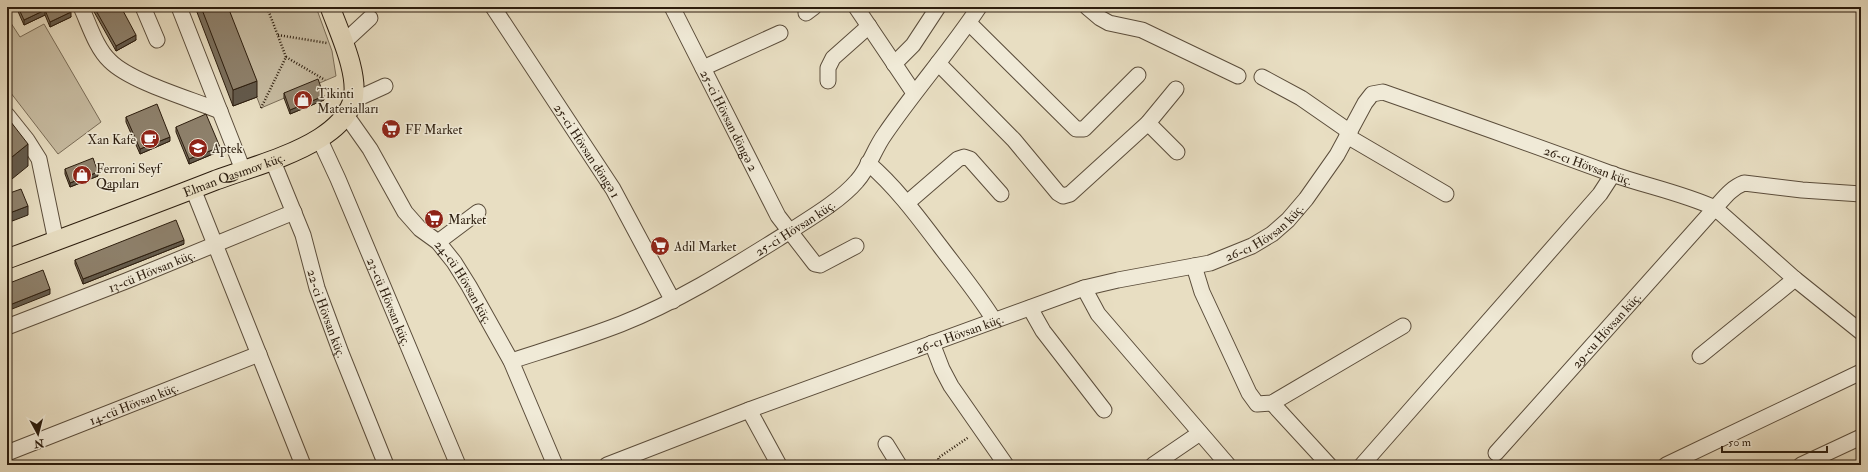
<svg xmlns="http://www.w3.org/2000/svg" width="1868" height="472" font-family="'IM FELL Double Pica',serif">
	<style>
		.green { fill: #c8bda3; stroke: #7a6d58 }
		.lines { fill: none; stroke-linecap: round; stroke-linejoin: round }
		.minor-casing { stroke: #5b4d3b; stroke-width: 17 }
		.major-casing { stroke: #2c1d0e; stroke-width: 21 }
		.path { stroke: #2c1d0e; stroke-width: 2.5; stroke-dasharray: 1 2; stroke-linecap: butt }
		.minor { stroke: #f0ead7; stroke-width: 15 }
		.major { stroke: #e8dec2; stroke-width: 19 }
		.wall { fill: #7a6f5d; stroke: #2c1d0e }
		.shaded-wall { fill: #635a4c; stroke: #2c1d0e }
		.building { fill: #8e816c; stroke: #2c1d0e }
		.labels { text-anchor: middle; stroke-width: 3; stroke-linejoin: round; paint-order: stroke }
		.poi-label { font-size: 13px; fill: #2c1d0e; stroke: #f0ead7; text-anchor: start }
		.street-label { font-size: 13px; fill: #2c1d0e; stroke: #f0ead7 }
	</style>
	<rect width="100%" height="100%" fill="#e8dec2"/>
	<filter id="stains"><feTurbulence type="fractalNoise" baseFrequency=".005" numOctaves="4"/><feColorMatrix values="0 0 0 0 .2 0 0 0 0 .09 0 0 0 0 .02 0 0 0 .5 -.17"/></filter>
	<radialGradient id="worn" r=".72"><stop offset=".6" stop-color="#630" stop-opacity="0"/><stop offset="1" stop-color="#630" stop-opacity=".3"/></radialGradient>
	<path class="green" d="M222 7H316L332 51 336 76 261 108Z
		M7 17 20 37 44 24 101 122 58 154 7 88Z"/>
	<g class="lines">
		<defs>
			<g id="minor">
				<path d="M81 7C89 24 96 48 110 61 131 82 191 99 220 111"/>
				<path d="M143 7 157 40"/>
				<path d="M179 7 243 170"/>
				<path id="s1" d="M493 7 613 189 673 301"/>
				<path id="s2" d="M672 7 778 216 815 264 820 265 856 246"/>
				<path d="M856 7 914 93"/>
				<path d="M1087 7 1100 18 1109 23 1142 30 1238 76"/>
				<path d="M806 13 814 7"/>
				<path d="M969 23 1076 129H1084L1138 75"/>
				<path d="M343 43 370 18"/>
				<path d="M938 63 1014 140 1058 193 1063 196 1070 194 1148 123 1176 89"/>
				<path d="M894 64 913 45 938 7"/>
				<path d="M703 68 780 33"/>
				<path d="M1262 77 1301 98 1350 132"/>
				<path d="M828 81V68L833 58 869 26"/>
				<path d="M352 101 385 86"/>
				<path d="M7 115 27 140 39 159 56 241"/>
				<path id="s3" d="M346 115 370 149 405 212 420 229 438 242 454 262 469 286 511 361 555 465"/>
				<path d="M1148 123 1177 152"/>
				<path d="M1347 136 1446 194"/>
				<path id="s4" d="M319 138 338 179 458 465"/>
				<path id="s5" d="M272 159 303 235 317 288 341 353 386 465"/>
				<path d="M868 163C896 187 918 217 940 246 958 270 978 294 994 320"/>
				<path d="M193 189 303 465"/>
				<path d="M907 203 958 159 964 157 970 159 1001 194"/>
				<path d="M438 242 478 212"/>
				<path d="M1194 266 1202 292 1249 393 1257 404 1272 403 1403 326"/>
				<path d="M1084 288 1098 314 1228 465"/>
				<path d="M1030 308 1043 331 1104 410"/>
				<path id="s6" d="M7 327 126 281 294 212"/>
				<path d="M932 343 942 369 951 386 1006 465"/>
				<path d="M1700 356 1795 279"/>
				<path id="s7" d="M511 361C548 349 585 338 621 324 679 301 731 268 784 235 807 220 839 202 857 181 869 168 874 149 885 134 915 90 950 51 979 7"/>
				<path d="M1272 403 1329 465"/>
				<path d="M749 410 779 465"/>
				<path d="M886 444 899 465"/>
				<path id="s8" d="M7 453 259 354"/>
				<path id="s9" d="M1496 453 1715 208 1795 279 1861 332"/>
				<path id="s10" d="M607 465 749 410 1084 288 1118 280 1210 263 1252 246 1272 234 1288 220 1306 199 1337 155 1365 103 1372 94 1383 92C1460 119 1536 146 1612 174 1646 186 1682 193 1715 208 1724 198 1731 188 1744 183L1802 190 1861 194"/>
				<path d="M1153 465 1200 433"/>
				<path d="M1362 465 1600 194 1613 174"/>
				<path d="M1666 465 1861 372"/>
				<path d="M1801 465 1861 437"/>
			</g>
			<g id="major">
				<path id="s11" d="M7 259C77 233 147 207 216 180 249 168 290 157 320 138 334 129 346 119 352 103 361 77 339 32 330 7"/>
			</g>
		</defs>
		<use href="#minor" class="minor-casing"/>
		<use href="#major" class="major-casing"/>
		<path class="path" d="M278 35 327 43
			M286 57 325 80
			M261 108 286 57 267 7
			M940 465 938 458 969 437"/>
		<use href="#minor" class="minor"/>
		<use href="#major" class="major"/>
	</g>
	<path class="wall" d="M16 7H68L71 17 50 27 45 15 24 25Z
		M93 7H121L136 40 116 51 93 10Z
		M195 7H228L257 97 233 106Z
		M284 93 324 100 290 114 284 98Z
		M126 117 170 141 140 154 126 122Z
		M176 127 220 151 189 164 176 132Z
		M65 169 98 176 70 187 65 174Z
		M184 244 83 284 75 264V260Z"/>
	<path class="shaded-wall" d="M45 10V15L24 25V20Z
		M71 12V17L50 27V22Z
		M136 35V40L116 51V46Z
		M257 81V97L233 106V90Z
		M324 96V100L290 114V110Z
		M170 137V141L140 154V149Z
		M28 144V166L7 183V161Z
		M220 147V151L189 164V159Z
		M98 172V176L70 187V183Z
		M28 206V215L7 223V214Z
		M184 240V244L83 284V279Z
		M50 289V294L7 311V306Z"/>
	<path class="building" d="M18 7H68L71 12 50 22 45 10 24 20Z
		M94 7H121L136 35 116 46Z
		M201 7H228L257 81 233 90Z
		M318 79 324 96 290 110 284 93Z
		M157 104 170 137 140 149 126 117Z
		M206 114 220 147 189 159 176 127Z
		M7 117 28 144 7 161Z
		M93 158 98 172 70 183 65 169Z
		M21 189 28 206 7 214V194Z
		M176 220 184 240 83 279 75 260Z
		M43 270 50 289 7 306V284Z"/>
	<defs>
		<symbol id="shop-disc" viewBox="-11 -11 22 22"><circle r="9.5" fill="#8f2418" stroke="#f0ead7"/><path d="M-5-2.5h2.3a2.7 3.5 0 0 1 5.4 0H5L5.5 6h-11ZM-1.5-2.5h3a1.5 2.3 0 0 0-3 0Z" fill="#fff"/></symbol>
		<symbol id="supermarket-disc" viewBox="-11 -11 22 22"><circle r="9.5" fill="#8f2418" stroke="#f0ead7"/><path d="M-6-5.5h2.5l.6 2H6L4.5 2H-2.5L-4.4-4H-6ZM-1.5 3.2a1.3 1.3 0 1 0 .1 0ZM3 3.2a1.3 1.3 0 1 0 .1 0Z" fill="#fff"/></symbol>
		<symbol id="cafe-disc" viewBox="-11 -11 22 22"><circle r="9.5" fill="#8f2418" stroke="#f0ead7"/><path d="M-5.5-4.5H6V0H3Q3 3.5 0 3.5H-2.5Q-5.5 3.5-5.5 0ZM3-3.2v2h1.7v-2ZM-6 4.5H4V6H-6Z" fill="#fff"/></symbol>
		<symbol id="school-disc" viewBox="-11 -11 22 22"><circle r="9.5" fill="#8f2418" stroke="#f0ead7"/><path d="M0-5L7-2L0 1L-7-2ZM-4 1L0 2.5L4 1V4Q0 6-4 4Z" fill="#fff"/></symbol>
	</defs>
	<g fill-rule="evenodd">
		<use href="#shop-disc" x="292" y="89" width="22" height="22"/>
		<use href="#supermarket-disc" x="380" y="118" width="22" height="22"/>
		<use href="#cafe-disc" x="139" y="128" width="22" height="22"/>
		<use href="#school-disc" x="187" y="137" width="22" height="22"/>
		<use href="#shop-disc" x="71" y="164" width="22" height="22"/>
		<use href="#supermarket-disc" x="423" y="208" width="22" height="22"/>
		<use href="#supermarket-disc" x="649" y="235" width="22" height="22"/>
	</g>
	<g class="labels">
		<g class="poi-label">
			<text x="317" y="98">Tikinti<tspan x="317" dy="15">Materialları</tspan></text>
			<text x="405" y="134">FF Market</text>
			<text x="136" y="144" text-anchor="end">Xan Kafe</text>
			<text x="212" y="153">Aptek</text>
			<text x="96" y="173">Ferroni Seyf<tspan x="96" dy="15">Qapıları</tspan></text>
			<text x="448" y="224">Market</text>
			<text x="674" y="251">Adil Market</text>
		</g>
		<g class="street-label">
			<text dy="5" stroke="none"><textPath href="#s2" startOffset="127">25-ci Hövsan döngə 2</textPath></text>
			<text dy="5" stroke="none"><textPath href="#s1" startOffset="172">25-ci Hövsan döngə 1</textPath></text>
			<text dy="5" stroke="none"><textPath href="#s10" startOffset="1108">26-cı Hövsan küç.</textPath></text>
			<text dy="5" stroke="none"><textPath href="#s11" startOffset="242">Elman Qasımov küç.</textPath></text>
			<text dy="5" stroke="none"><textPath href="#s7" startOffset="315">25-ci Hövsan küç.</textPath></text>
			<text dy="5" stroke="none"><textPath href="#s10" startOffset="700">26-cı Hövsan küç.</textPath></text>
			<text dy="5" stroke="none"><textPath href="#s6" startOffset="155">13-cü Hövsan küç.</textPath></text>
			<text dy="5" stroke="none"><textPath href="#s3" startOffset="206">24-cü Hövsan küç.</textPath></text>
			<text dy="5" stroke="none"><textPath href="#s4" startOffset="178">23-cü Hövsan küç.</textPath></text>
			<text dy="5" stroke="none"><textPath href="#s5" startOffset="164">22-ci Hövsan küç.</textPath></text>
			<text dy="5" stroke="none"><textPath href="#s9" startOffset="165">29-cu Hövsan küç.</textPath></text>
			<text dy="5" stroke="none"><textPath href="#s10" startOffset="376">26-cı Hövsan küç.</textPath></text>
			<text dy="5" stroke="none"><textPath href="#s8" startOffset="136">14-cü Hövsan küç.</textPath></text>
		</g>
	</g>
	<rect width="1868" height="472" fill="none" stroke="#e8dec2" stroke-width="24"/>
	<rect x="8" y="8" width="1852" height="456" fill="none" stroke="#2c1d0e" stroke-width="2"/>
	<rect x="12" y="12" width="1844" height="448" fill="none" stroke="#2c1d0e"/>
	<g transform="translate(38 434) rotate(173)" stroke="#f0ead7" stroke-width="3" paint-order="stroke">
	<path d="M0-3L7 15L0 10L-7 15Z" fill="#2c1d0e"/>
	<text y="-6" font-size="11" font-weight="bold" text-anchor="middle" fill="#2c1d0e">N</text>
	</g>
	<path d="M1722 446v6h105v-6" fill="none" stroke="#2c1d0e" stroke-width="2"/>
	<text x="1728" y="446" font-size="12" fill="#2c1d0e" stroke="#f0ead7" stroke-width="3" paint-order="stroke">50 m</text>
	<rect width="100%" height="100%" filter="url(#stains)"/>
	<rect width="100%" height="100%" fill="url(#worn)"/>
</svg>
